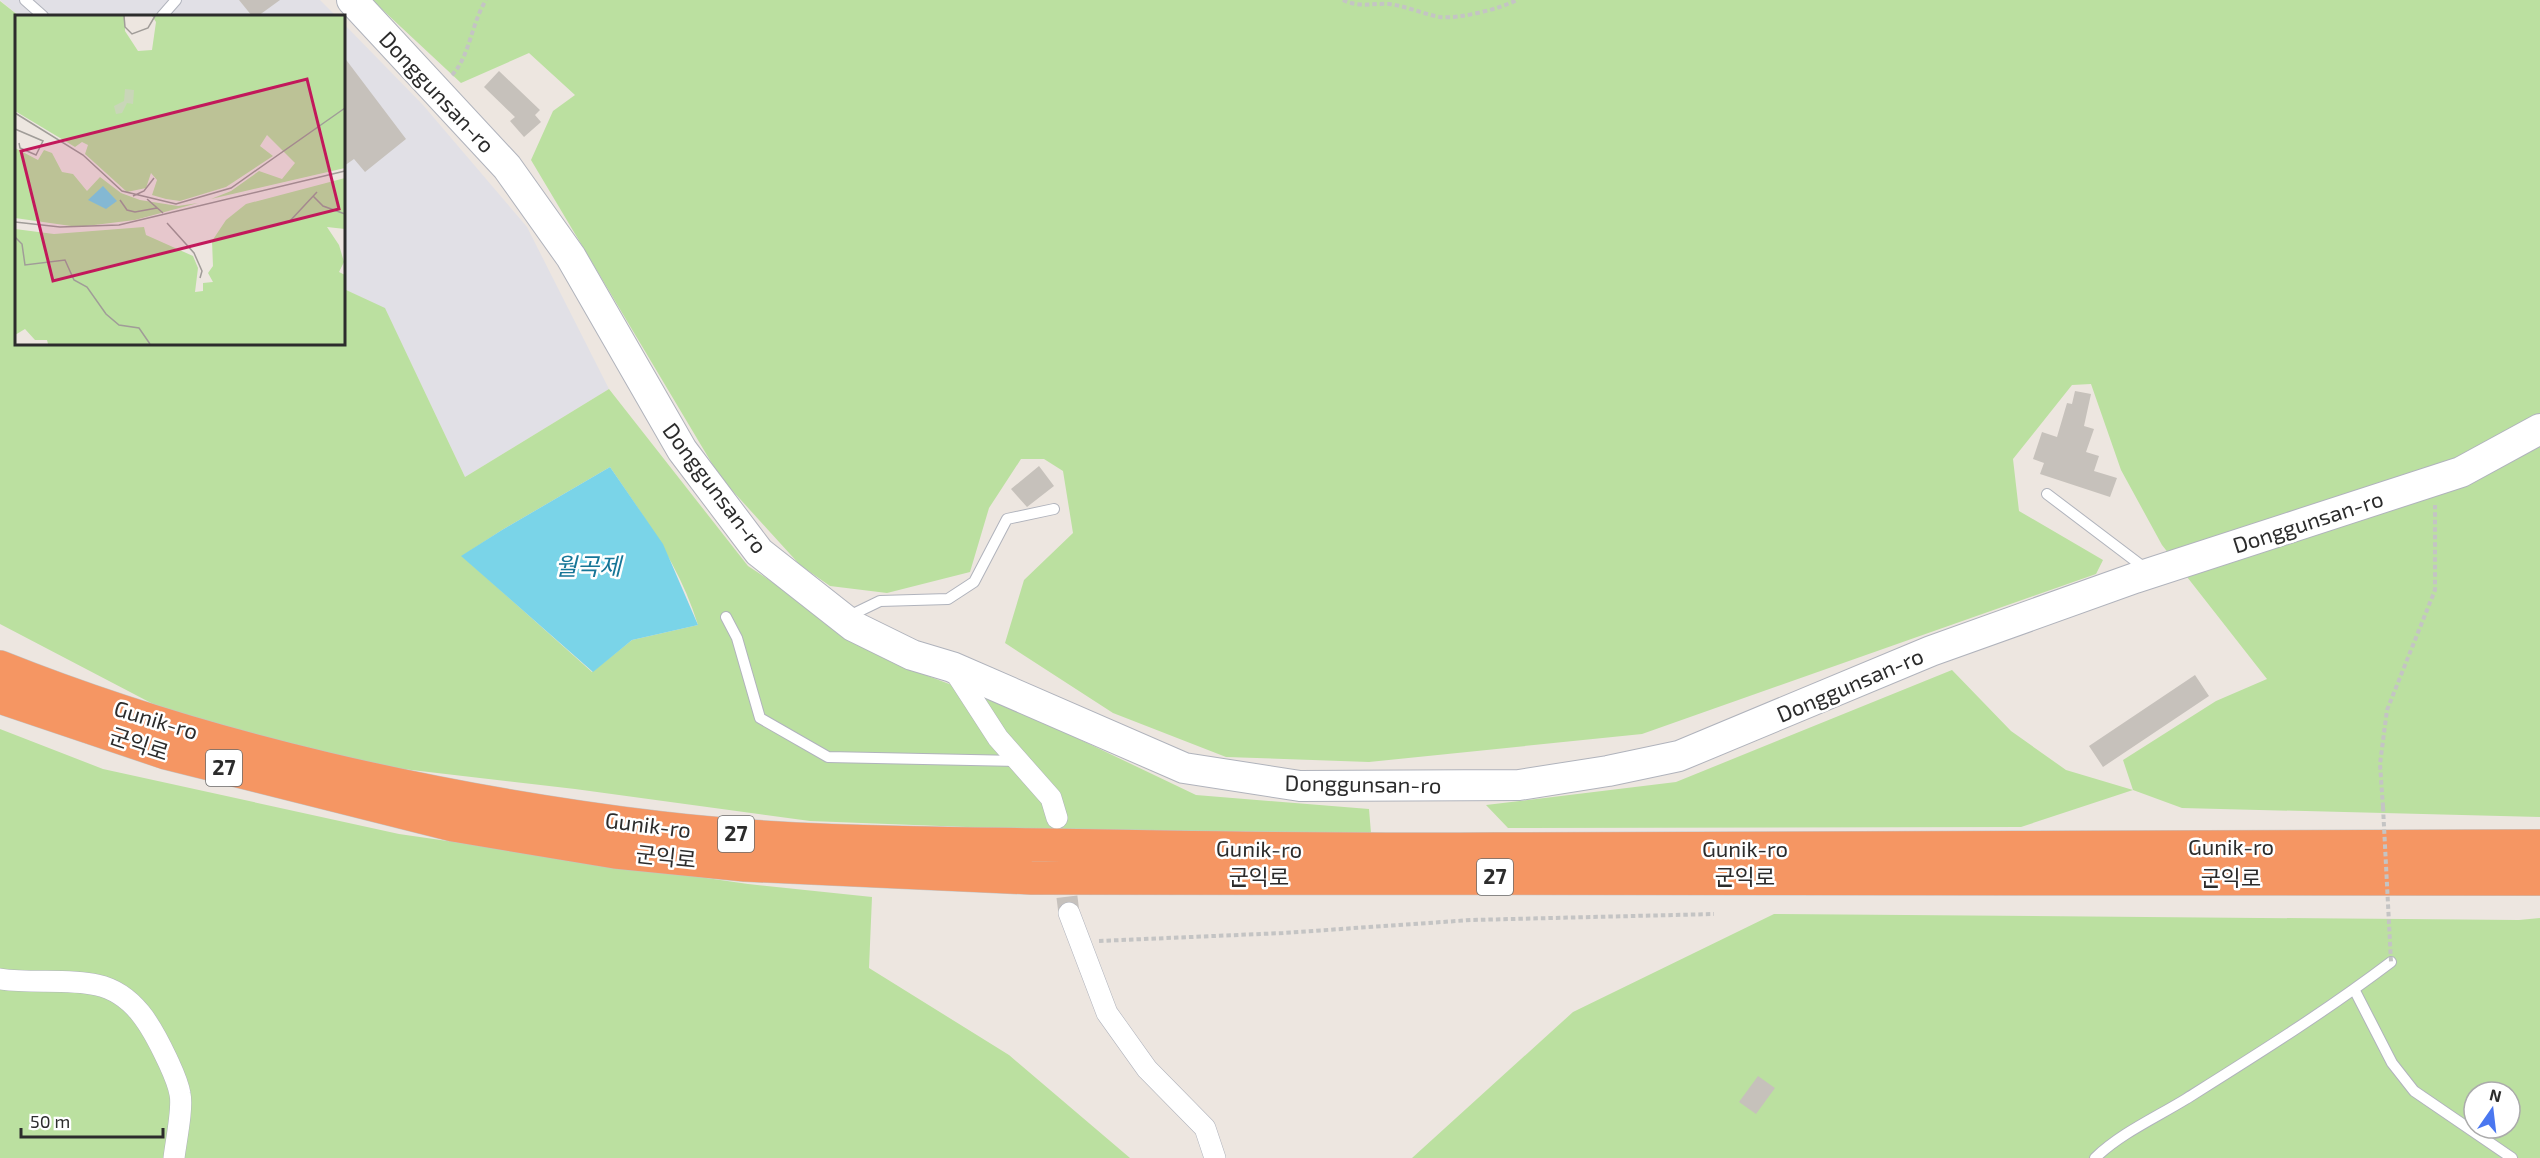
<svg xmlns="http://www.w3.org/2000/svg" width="2540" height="1158" font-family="'Exo 2','Noto Sans KR',sans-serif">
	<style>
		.industrial { fill: #e1e0e6 }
		.green { fill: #bbe0a0; fill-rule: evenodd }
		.water { fill: #7ad4e8 }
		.building { fill: #c6c1bb }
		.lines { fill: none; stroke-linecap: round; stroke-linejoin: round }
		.street-tunnel { stroke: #c6c1bc; stroke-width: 21; stroke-dasharray: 21 10; stroke-linecap: butt }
		.lane-casing { stroke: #b0b3bc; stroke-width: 12 }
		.street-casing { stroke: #b0b3bc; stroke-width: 22 }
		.secondary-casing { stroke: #b0b3bc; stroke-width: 32 }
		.highway-casing { stroke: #c4c4c4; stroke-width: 34 }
		.path { stroke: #c4c4c4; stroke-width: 4; stroke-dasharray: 4.5 3; stroke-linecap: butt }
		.lane { stroke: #fff; stroke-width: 10 }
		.street { stroke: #fff; stroke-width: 21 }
		.secondary { stroke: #fff; stroke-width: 30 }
		.highway { stroke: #f59663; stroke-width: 33 }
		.path-bridge { stroke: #c4c4c4; stroke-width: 4; stroke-dasharray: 4.5 3; stroke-linecap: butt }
		.labels { text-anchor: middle; stroke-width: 5; stroke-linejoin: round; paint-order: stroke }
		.shield { fill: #fff; stroke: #6b6b6b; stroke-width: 1.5 }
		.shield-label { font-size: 21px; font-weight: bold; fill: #2c2c2c }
		.street-label { font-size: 22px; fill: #2c2c2c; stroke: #fff }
		.water-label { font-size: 24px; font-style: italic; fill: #167697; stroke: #fff }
		.inset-road { fill: none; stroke: #a09c98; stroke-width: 1.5 }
		.view { fill: #c2185b; fill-opacity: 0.15; stroke: #c2185b; stroke-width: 3 }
		.inset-edge { fill: none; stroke: #2c2c2c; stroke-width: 3 }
	</style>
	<rect width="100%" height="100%" fill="#ede6e0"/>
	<path class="industrial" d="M0 0H320L336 16H19Z
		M344 24 423 105 527 227 609 389 465 477 385 309 344 289Z"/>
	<path class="green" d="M372 0H2540V817L2182 808 2133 790 2021 827 1508 828 1486 805 1676 782 1952 670 2011 731 2066 770 2133 790 2123 760 2216 701 2267 679 2162 545 2121 470 2091 384 2072 385 2013 459 2019 511 2103 560 2096 574 1642 734 1369 762 1226 757 1113 713 1005 643 1024 580 1073 533 1063 471 1044 459H1021L989 508 970 572 887 593 830 586 800 565 720 477 531 160 553 111 575 95 529 53 461 83Z
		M0 1 19 16H16V344H344V289L385 308 465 477 609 389 748 566 896 664 1016 709 1196 795 1369 809 1371 833 1044 830 810 821 575 789 317 759 153 704 0 624ZM610 467C644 517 680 566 698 625L632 640 592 672 462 556 502 530Z
		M0 729 103 769 399 834 748 884 872 897 869 968 1009 1055 1130 1158H0Z
		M1774 914 2519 920 2540 918V1158H1412L1573 1012ZM2474 1092H2510V1128H2474Z"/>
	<path class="water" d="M610 467 663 544 698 625 632 640 593 672 461 556 502 530Z"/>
	<path class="building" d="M239 0H280L258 16H252Z
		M344 57 406 139 365 172 354 159 344 166Z
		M499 71 540 110 535 115 541 122 524 137 510 121 515 117 484 87Z
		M2075 391 2091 394 2084 426 2094 429 2086 452 2099 456 2094 471 2117 478 2110 497 2040 474 2044 463 2033 459 2042 432 2057 437 2067 403 2072 404Z
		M1039 466 1054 486 1027 507 1011 489Z
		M2195 675 2209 696 2103 767 2089 746Z
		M1758 1076 1775 1088 1756 1114 1739 1102Z"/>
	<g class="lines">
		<path class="street-tunnel" d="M1063 866 1069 913"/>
		<defs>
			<path id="lane" d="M25 0 43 16
				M162 16 176 0
				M2047 494 2146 569
				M726 617 737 638 760 718 828 757 1019 761
				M847 617 880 601 948 599 974 582 1007 519 1054 509
				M2354 989 2392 1063 2414 1091 2512 1158
				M2095 1158C2121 1133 2155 1118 2186 1099 2256 1055 2325 1012 2391 962"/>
			<path id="street" d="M952 667 998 738 1051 798 1057 818
				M1069 913 1107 1013 1147 1069 1205 1128 1215 1158
				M0 979C32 984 65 978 97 985 134 993 152 1027 167 1059 172 1070 178 1082 180 1094 183 1108 176 1141 174 1158"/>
			<path id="secondary" d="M352 0 507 167 571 257 682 450 759 552 853 626 912 655 952 667 1184 768 1300 786 1519 785 1608 771 1679 756 1931 651 2135 578 2461 472 2540 429"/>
			<path id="highway" d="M0 667C208 750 439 801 661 828 789 843 918 843 1047 845 1197 848 1347 850 1497 849 1845 848 2192 847 2540 846
				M0 697 166 753 453 825 615 852 745 865 1031 878 2540 879"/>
		</defs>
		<use href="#lane" class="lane-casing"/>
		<use href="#street" class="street-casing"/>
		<use href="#secondary" class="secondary-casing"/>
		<use href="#highway" class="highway-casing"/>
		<path class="path" d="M1343 0C1359 8 1373 3 1389 4 1406 6 1423 14 1440 17 1460 19 1499 9 1517 0
			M452 75C470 56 471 24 486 0
			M2383 807 2380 764 2387 710 2435 590V505
			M1099 941 1283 933 1471 920 1714 914"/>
		<use href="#lane" class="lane"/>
		<use href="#street" class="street"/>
		<use href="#secondary" class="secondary"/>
		<use href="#highway" class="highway"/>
		<path class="path-bridge" d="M2383 807 2391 962"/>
	</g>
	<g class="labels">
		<g class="shield">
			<rect x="206" y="750" width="36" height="36" rx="4.5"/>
			<rect x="718" y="816" width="36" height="36" rx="4.5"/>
			<rect x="1477" y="859" width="36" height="36" rx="4.5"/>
		</g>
		<g class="shield-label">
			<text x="224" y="775">27</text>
			<text x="736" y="841">27</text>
			<text x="1495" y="884">27</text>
		</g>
		<g class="street-label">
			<text transform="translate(437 92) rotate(47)" y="8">Donggunsan-ro</text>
			<text transform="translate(715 488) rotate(53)" y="8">Donggunsan-ro</text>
			<text transform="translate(2308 522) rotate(-18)" y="8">Donggunsan-ro</text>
			<text transform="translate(1850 685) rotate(-23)" y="8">Donggunsan-ro</text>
			<text transform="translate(156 720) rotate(17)" y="8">Gunik-ro</text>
			<text transform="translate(139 744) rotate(18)" y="8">군익로</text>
			<text transform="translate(1363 784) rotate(1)" y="8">Donggunsan-ro</text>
			<text transform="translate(648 825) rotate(7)" y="8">Gunik-ro</text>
			<text x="2231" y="855">Gunik-ro</text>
			<text transform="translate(1259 849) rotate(1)" y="8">Gunik-ro</text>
			<text x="1745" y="857">Gunik-ro</text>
			<text transform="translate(666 857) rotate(6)" y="8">군익로</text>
			<text x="1259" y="885">군익로</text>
			<text x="1745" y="885">군익로</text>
			<text x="2231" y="886">군익로</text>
		</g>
		<g class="water-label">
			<text x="588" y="575">월곡제</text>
		</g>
	</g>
	<g transform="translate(15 15)">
		<rect width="330" height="330" fill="#ede6e0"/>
		<path d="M0 1H110V16L123 36 137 35 141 7 137 1H330V153L196 184 216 176 244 156 267 164 280 148 252 120 245 131 258 141 211 172 165 186 151 184 137 180 142 165 136 158 131 173 112 177 70 139 73 130 67 127 60 132 0 96ZM0 133 23 145 29 135 37 138 47 157 58 159 72 176 85 162 106 178 125 185 163 191 183 188 120 205 63 212 0 203ZM330 163V214L312 212 324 230 329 247 324 257 330 260V329H33L32 325H20L10 314 0 320V214L39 219 129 212 131 220 178 241 183 253 180 277 188 276V268L198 267 193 258 198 251 197 226 211 205 231 189Z" fill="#bbe0a0"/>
		<path d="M110 74 119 75 118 89 112 88 107 98 101 99 99 91 109 86Z" fill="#c9d6b8"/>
		<path d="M88 171 102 186 91 194 73 185Z" fill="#7ad4e8"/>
		<path class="inset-road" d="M109 1 110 12 117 19 133 13 140 1M0 98 68 140 107 176 161 189 216 173 330 93M0 114 28 126 21 140 5 133 4 128M118 181 129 176 139 163M298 181 308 191 330 199M132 184 148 198M105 185 112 195 120 197 142 193M0 207 45 212 104 210 330 156M274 207 302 177M152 208 179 238 187 256 185 263M0 222 7 229 10 250 50 245 59 265 72 272 91 299 104 310 124 313 135 329"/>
		<path class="view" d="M292 64 324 194 38 266 6 136Z"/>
		<rect width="330" height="330" class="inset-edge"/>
	</g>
	<g transform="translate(2492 1110) rotate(14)"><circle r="28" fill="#ffffff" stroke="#ababab" stroke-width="1.5"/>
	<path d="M0-4.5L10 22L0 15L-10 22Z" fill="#4a77f0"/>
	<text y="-9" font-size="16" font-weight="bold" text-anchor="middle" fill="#2c2c2c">N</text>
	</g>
	<path d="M21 1128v9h142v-9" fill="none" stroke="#2c2c2c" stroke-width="3"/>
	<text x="30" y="1128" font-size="18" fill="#2c2c2c" stroke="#ffffff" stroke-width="4.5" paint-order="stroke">50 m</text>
</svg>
